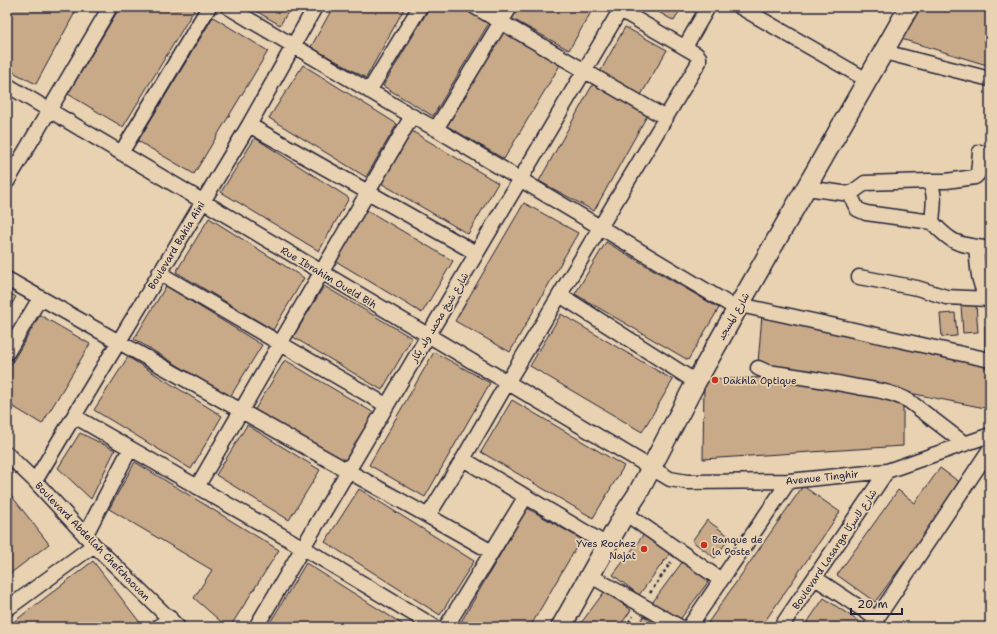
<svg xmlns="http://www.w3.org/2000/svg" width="997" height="634" font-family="'Shantell Sans','Playpen Sans Arabic',sans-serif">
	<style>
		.building { fill: #c8aa88; stroke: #22223b }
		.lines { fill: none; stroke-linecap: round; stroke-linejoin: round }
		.street-casing { stroke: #22223b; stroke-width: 17 }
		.secondary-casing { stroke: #22223b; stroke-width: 22 }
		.path { stroke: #22223b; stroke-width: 2.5; stroke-dasharray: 3 3; stroke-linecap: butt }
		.street { stroke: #e8d2b1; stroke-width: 14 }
		.secondary { stroke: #e8d2b1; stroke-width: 19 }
		.poi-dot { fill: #c8321e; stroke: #e8d2b1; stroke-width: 1.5 }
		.labels { text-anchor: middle; stroke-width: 3.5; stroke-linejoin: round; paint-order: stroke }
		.street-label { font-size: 10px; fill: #22223b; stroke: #e8d2b1 }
		.poi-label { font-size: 10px; fill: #22223b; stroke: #e8d2b1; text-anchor: start }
	</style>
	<rect width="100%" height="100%" fill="#e8d2b1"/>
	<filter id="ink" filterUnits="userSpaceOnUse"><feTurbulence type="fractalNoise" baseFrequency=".025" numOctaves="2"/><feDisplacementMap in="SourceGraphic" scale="8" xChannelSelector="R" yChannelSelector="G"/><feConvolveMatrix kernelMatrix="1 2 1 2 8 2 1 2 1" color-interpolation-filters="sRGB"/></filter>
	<g filter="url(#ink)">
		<path class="building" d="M7 7H78L36 84 7 69Z
			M120 7H196L123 127 68 94Z
			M249 7H291L280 25Z
			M333 7H405L366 78 311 47Z
			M430 7H462L489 23 433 116 383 86Z
			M514 7H594L569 50 509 17Z
			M650 7H682L674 21Z
			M913 7H990V66L898 38Z
			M213 17 268 51 194 174 138 141Z
			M625 27 667 50 641 95 600 72Z
			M503 32 560 65 504 159 447 126Z
			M303 65 397 124 366 177 269 118Z
			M593 84 648 114 594 211 539 181Z
			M410 130 498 183 468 234 379 182Z
			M255 138 349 198 319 251 221 192Z
			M524 203 578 233 510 352 455 321Z
			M365 209 453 261 422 313 334 260Z
			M209 218 304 278 273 330 176 272Z
			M606 242 719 308 688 360 575 294Z
			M166 286 262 345 230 397 134 339Z
			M324 286 412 338 382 390 293 337Z
			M7 291 16 297 7 312Z
			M976 304 978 332 963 333 961 305Z
			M955 313 957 336 942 337 940 314Z
			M561 314 673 380 642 432 530 366Z
			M40 315 90 344 42 424 7 403V371Z
			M762 315 990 363V409L758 363Z
			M985 326H990V351H985Z
			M434 352 490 383 425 497 369 465Z
			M128 357 222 416 191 469 94 410Z
			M285 360 374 413 343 464 254 411Z
			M797 376 903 399V446L703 459 704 380Z
			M512 400 624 466 593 518 481 452Z
			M247 425 320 470 289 520 216 475Z
			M80 433 115 450 91 499 58 468Z
			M135 462 279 550 230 627H227L194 598 212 570 109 509Z
			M940 468 962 484 875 602 837 575 898 490 915 503Z
			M803 486 840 512 761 627H705Z
			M359 489 474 561 440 615 325 542Z
			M7 490 49 544 7 576Z
			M527 508 581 539 530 627H469L461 622Z
			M707 520 730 537 715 558 692 541Z
			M644 534 670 553 639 595 613 575Z
			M93 561 141 624 137 627H7Z
			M683 561 709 581 678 622 652 603Z
			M306 563 407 627H270L268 626Z
			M605 591 631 610 619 627H578Z
			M824 598 864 625 862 627H804Z
			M644 616 659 627H636Z"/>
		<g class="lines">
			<defs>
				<path id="street" d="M228 7 412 116 436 129 737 309
					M475 7 666 118
					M740 7 867 80
					M685 47 708 7
					M884 52 990 79
					M7 85 670 479 687 482 789 481 887 471 990 435
					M369 91 420 7
					M249 125 476 253
					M436 129 510 7
					M121 153 209 7
					M928 181C937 192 933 208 932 222L866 213 857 209 850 194 865 183Z
					M928 181H946L975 177 978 174 980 152
					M7 182 110 7
					M806 188 850 194
					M932 222C954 246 959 244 990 249
					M976 247C978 264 977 287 990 300
					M159 273 386 405
					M859 277 917 288 946 297 988 299
					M7 279 492 552
					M560 295 696 382
					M740 305 990 360
					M7 353 40 298
					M758 368 767 372C797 376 828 381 858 387 876 390 893 392 909 401L965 444
					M74 416 302 547 435 627
					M7 454 35 481 94 545 178 627
					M463 459 607 545
					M35 481 249 125 315 7
					M197 487 412 116
					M625 513 721 580
					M428 516 463 459 507 383 699 62V57L696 54 615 7
					M85 536 130 449
					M591 576 680 627
					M815 578 877 619
					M7 609 94 545
					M158 627 170 618
					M256 627 622 7
					M446 627 526 496
					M689 627 789 481
					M781 627 887 471
					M871 627 990 449"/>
				<path id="secondary" d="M561 627 625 513 637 495 696 382 737 309 909 7"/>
			</defs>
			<use href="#street" class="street-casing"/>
			<use href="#secondary" class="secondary-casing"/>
			<path class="path" d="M650 593 671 562
				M625 627 633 616"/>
			<use href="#street" class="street"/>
			<use href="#secondary" class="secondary"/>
		</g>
	</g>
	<g class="poi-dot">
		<circle cx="715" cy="380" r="4"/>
		<circle cx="704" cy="545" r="4"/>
		<circle cx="644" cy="549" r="4"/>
	</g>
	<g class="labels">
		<g class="street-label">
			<text transform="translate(176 245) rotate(-59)" y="4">Boulevard Bahia Aini</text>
			<text transform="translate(329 277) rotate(31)" y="4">Rue Ibrahim Oueld Bih</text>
			<text transform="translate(733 316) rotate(-60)" y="4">شارع المسجد</text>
			<text transform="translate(439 317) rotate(-59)" y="4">شارع شيخ محمد ولد بكار</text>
			<text transform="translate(822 477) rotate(-6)" y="4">Avenue Tinghir</text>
			<text transform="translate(93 541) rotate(46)" y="4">Boulevard Abdellah Chefchaouan</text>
			<text transform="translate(834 549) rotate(-56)" y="4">Boulevard Lasarga شارع لاسركا</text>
		</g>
		<g class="poi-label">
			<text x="723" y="384">Dakhla Optique</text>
			<text x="712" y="543">Banque de<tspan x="712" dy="12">la Poste</tspan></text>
			<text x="636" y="547" text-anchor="end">Yves Rochez<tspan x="636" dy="12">Najat</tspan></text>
		</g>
	</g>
	<rect width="997" height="634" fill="none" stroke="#e8d2b1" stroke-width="24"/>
	<rect x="12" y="12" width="973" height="610" fill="none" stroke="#22223b" stroke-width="1.5" filter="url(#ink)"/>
	<path d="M851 608v6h51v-6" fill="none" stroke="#22223b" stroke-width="2"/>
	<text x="857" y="608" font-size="12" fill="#22223b" stroke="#e8d2b1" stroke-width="3" paint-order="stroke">20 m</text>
</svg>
